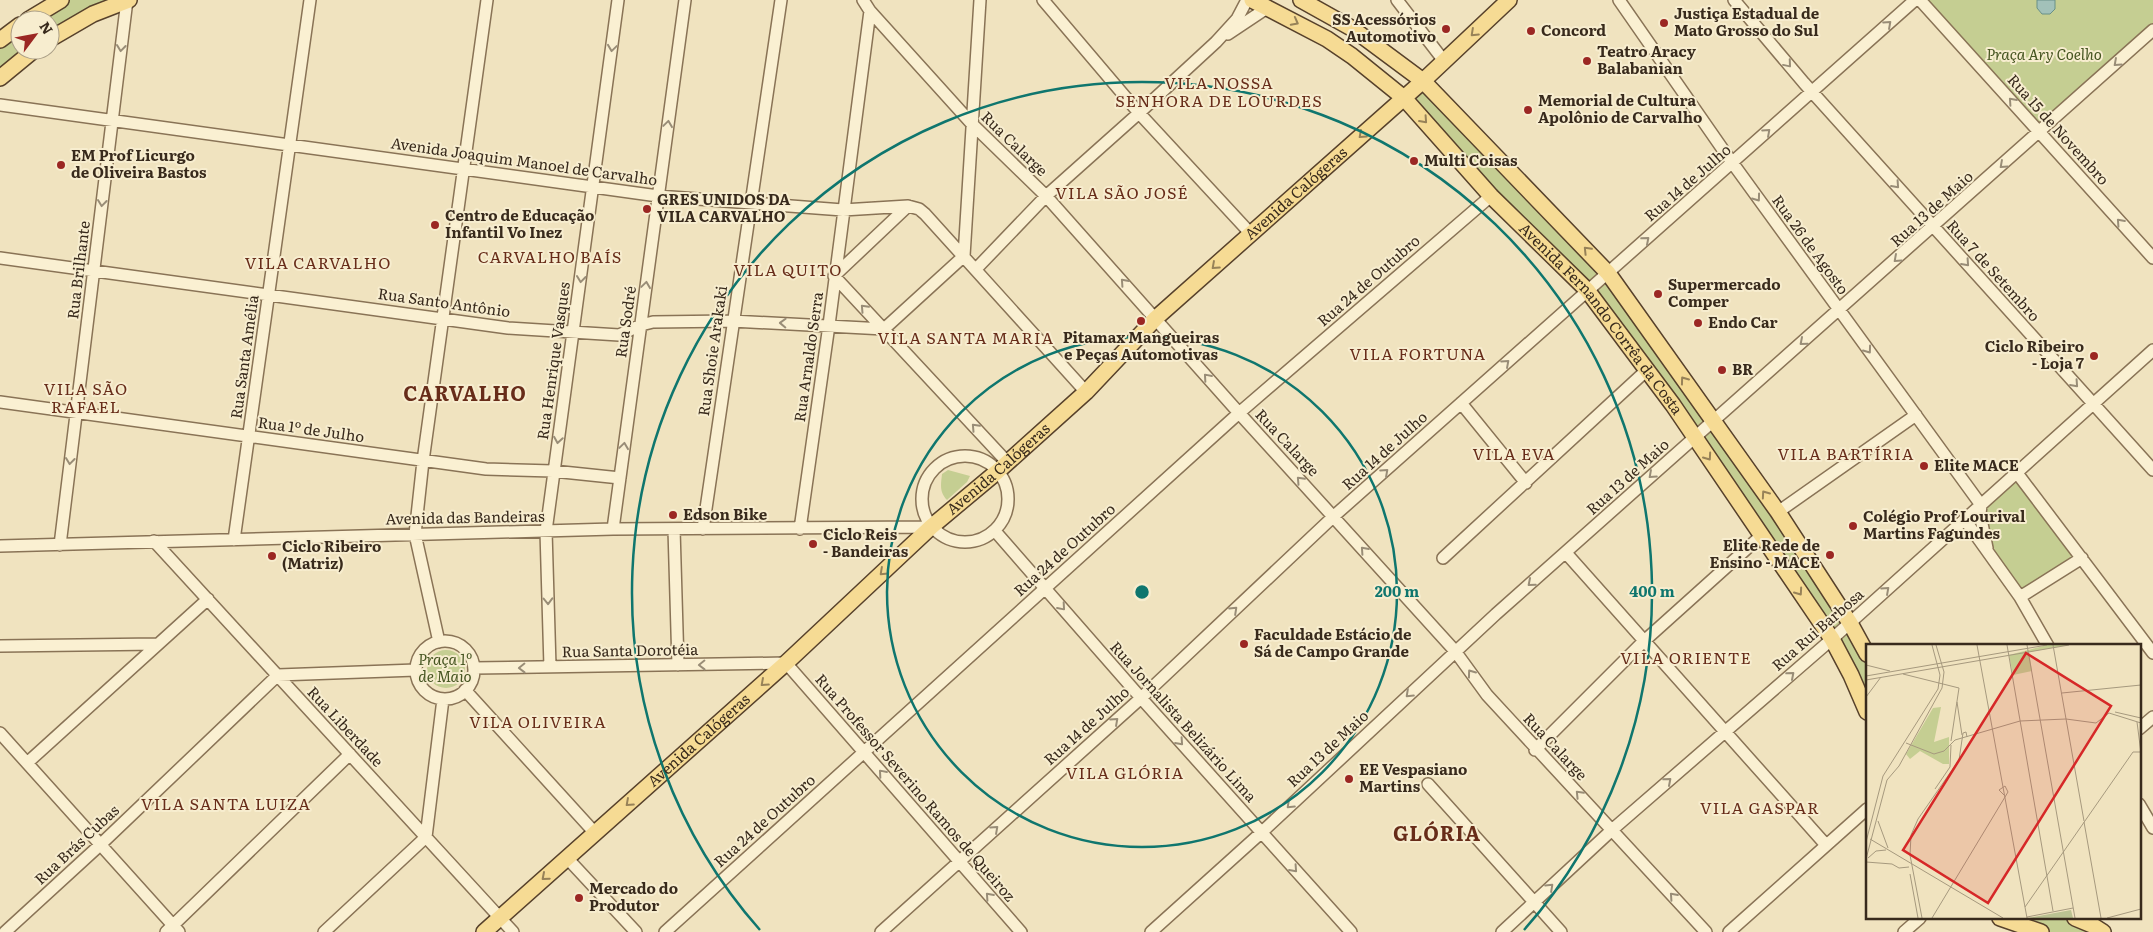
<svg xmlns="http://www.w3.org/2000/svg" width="2153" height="932" font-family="Literata,serif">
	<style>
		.green { fill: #c5ce92 }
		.water { fill: #a2c1b9; stroke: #699087 }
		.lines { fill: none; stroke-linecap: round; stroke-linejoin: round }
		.minor-casing { stroke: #897356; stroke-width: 14 }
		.major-casing { stroke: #57412b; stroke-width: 18 }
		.minor { stroke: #faf0d2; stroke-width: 11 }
		.major { stroke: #f6db94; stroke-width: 15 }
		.oneway { stroke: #978258 }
		.oneway2 { stroke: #998d77 }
		.ring { fill: none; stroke: #0f766e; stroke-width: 2.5 }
		.poi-dot { fill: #9b2723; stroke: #f7edcf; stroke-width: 2 }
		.labels { text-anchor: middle; stroke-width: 4; stroke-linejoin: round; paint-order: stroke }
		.poi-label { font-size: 15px; font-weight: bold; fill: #382a1c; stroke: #f7edcf; text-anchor: start }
		.park-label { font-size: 15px; font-style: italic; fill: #465521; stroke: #f7edcf }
		.street-label { font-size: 15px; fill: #382a1c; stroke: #f7edcf }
		.neighbourhood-label { font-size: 16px; letter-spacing: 1px; fill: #672c19; stroke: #f7edcf }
		.district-label { font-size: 20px; font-weight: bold; letter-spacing: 1px; fill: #672c19; stroke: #f7edcf }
		.inset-road { fill: none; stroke: #a6997e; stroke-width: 1 }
		.view { fill: #d62828; fill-opacity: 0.15; stroke: #d62828; stroke-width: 2.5 }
		.inset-edge { fill: none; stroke: #382a1c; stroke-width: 2.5 }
		.centre { fill: #0f766e; stroke: #f7edcf; stroke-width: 2.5 }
		.ring-label { font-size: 15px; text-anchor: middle; font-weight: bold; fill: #0f766e; stroke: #f7edcf; stroke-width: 4; stroke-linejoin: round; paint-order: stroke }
	</style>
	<rect width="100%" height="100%" fill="#f0e3bf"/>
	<path class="green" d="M66 0H122L50 35V20H33Z
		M1920 0H2153V31L2040 133Z
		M20 29V50H30L0 74V44Z
		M1423 81 1608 273 1867 654V712L1851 675 1648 369 1404 98Z
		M948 470 970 476 967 482 947 500C939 492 941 484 942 474Z
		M2017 473 2082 558 2020 597 1965 520Z
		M427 669a19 19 0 1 1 38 0a19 19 0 1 1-38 0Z
		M2000 918H2075L2103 932H2041Z"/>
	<path class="water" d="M2037 0H2055V9L2050 14H2042L2037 8Z"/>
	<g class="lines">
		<defs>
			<path id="minor" d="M863 0 870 11 972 124 1046 196 1239 413 1455 651 1487 695 1706 932
				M1043 0 1139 113 1251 234
				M1397 0 1444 61
				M1619 0 1726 154 1981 505
				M1734 0 1804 83 2153 470
				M1920 0 2153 258
				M1228 34 1267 8
				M0 105 658 196 843 210 908 206 919 209 925 214 1086 392
				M908 206 834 276 1008 463
				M964 256 980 0
				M0 258 508 328 619 335 641 325 653 322 732 321 884 329 964 256
				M976 269 1046 196 1139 113 1216 42 1237 19 1247 0
				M0 402 486 469 553 471 620 478
				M1461 403 1526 483
				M922 499a43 43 0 1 1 86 0a43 43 0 1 1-86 0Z
				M2017 473 2153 653
				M1981 505 1980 514 1987 548
				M1778 512 1916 415
				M1965 520 2020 597 2048 646
				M613 529 685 0
				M674 529 678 665
				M703 529C728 352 755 176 781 0
				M800 529 829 325 870 11
				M995 531 1141 698 1351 932
				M234 540 310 0
				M154 541 513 932
				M60 545 127 0
				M0 546 613 529 931 527
				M1566 553 1826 845
				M1443 558 1648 369
				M2020 597 2082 558
				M416 670a29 29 0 1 1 58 0a29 29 0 1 1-58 0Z
				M439 642 415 534 423 461 487 0
				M0 646 158 644
				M550 667 546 531 618 0
				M474 668 786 663 1021 932
				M465 690 595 833
				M2139 729 2153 717
				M0 733 179 932
				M1535 750 1643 642 1762 535
				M27 763 208 599
				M1428 784 1561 932
				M2139 804 2153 828
				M567 858 636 932
				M5 932 100 845 278 675 416 670
				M166 932 350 754
				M324 932 426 837 443 699
				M665 932 1239 413 1491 196
				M881 932 1141 698 1334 516 1915 0
				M1151 932 1262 832 1496 614 2153 30
				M1502 932 1613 829 1832 639 2153 350
				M1729 932 1867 809
				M1904 932 1920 918"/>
			<g id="major">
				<path id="s1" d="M1252 0 1327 39 1352 56 1404 98 1491 196 1587 290 1673 405 1832 639 1851 675 1867 712"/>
				<path d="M1301 0 1353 29 1423 81 1608 273 1778 512 1850 623 1867 654"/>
				<path d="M28 20 61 0"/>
				<path d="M50 39 93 14 129 0"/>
				<path d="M0 40 20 25"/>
				<path d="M0 78 34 50"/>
				<path d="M2000 918 2041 932"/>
				<path d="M2075 918 2092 925 2103 932"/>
				<path id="s2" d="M484 932 786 663 931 527 998 471 1086 392 1156 318 1423 81 1509 0"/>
			</g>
		</defs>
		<use href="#minor" class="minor-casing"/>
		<use href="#major" class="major-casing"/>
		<use href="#minor" class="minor"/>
		<use href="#major" class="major"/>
	</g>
	<defs><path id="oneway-chevron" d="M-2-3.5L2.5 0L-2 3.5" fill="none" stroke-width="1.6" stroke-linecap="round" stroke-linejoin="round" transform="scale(1.25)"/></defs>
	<g class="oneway">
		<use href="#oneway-chevron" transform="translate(1295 22) rotate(28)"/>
		<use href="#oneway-chevron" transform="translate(1474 33) rotate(137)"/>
		<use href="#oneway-chevron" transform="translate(1424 120) rotate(48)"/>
		<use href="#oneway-chevron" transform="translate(1362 135) rotate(138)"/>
		<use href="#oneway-chevron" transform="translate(1587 250) rotate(-134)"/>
		<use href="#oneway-chevron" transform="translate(1215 266) rotate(138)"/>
		<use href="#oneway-chevron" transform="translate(1684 380) rotate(-126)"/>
		<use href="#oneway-chevron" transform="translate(1708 457) rotate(55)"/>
		<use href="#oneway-chevron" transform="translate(1765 494) rotate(-125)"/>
		<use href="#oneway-chevron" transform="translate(883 572) rotate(137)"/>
		<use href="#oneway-chevron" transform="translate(1799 592) rotate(55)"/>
		<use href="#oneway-chevron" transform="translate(764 683) rotate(138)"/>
		<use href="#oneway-chevron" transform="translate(629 803) rotate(138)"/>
		<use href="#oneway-chevron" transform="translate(545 877) rotate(139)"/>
	</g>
	<g class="oneway2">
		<use href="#oneway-chevron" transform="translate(1888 24) rotate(-42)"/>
		<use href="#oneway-chevron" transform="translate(121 48) rotate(97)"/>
		<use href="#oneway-chevron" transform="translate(612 48) rotate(98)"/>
		<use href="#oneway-chevron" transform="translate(2117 63) rotate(138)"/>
		<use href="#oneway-chevron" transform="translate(1788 64) rotate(50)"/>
		<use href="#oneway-chevron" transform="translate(2012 101) rotate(-132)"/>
		<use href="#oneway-chevron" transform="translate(668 124) rotate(-82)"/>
		<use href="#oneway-chevron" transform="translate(1767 132) rotate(-42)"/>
		<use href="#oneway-chevron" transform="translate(2003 165) rotate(138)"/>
		<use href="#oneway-chevron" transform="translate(1896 185) rotate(48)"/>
		<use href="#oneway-chevron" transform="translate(1757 198) rotate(54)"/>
		<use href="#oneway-chevron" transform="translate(102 203) rotate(97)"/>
		<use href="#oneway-chevron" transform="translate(2120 222) rotate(-132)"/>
		<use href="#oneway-chevron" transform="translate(1646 240) rotate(-41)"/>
		<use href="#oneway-chevron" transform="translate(1897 259) rotate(138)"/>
		<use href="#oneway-chevron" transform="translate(1966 263) rotate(48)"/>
		<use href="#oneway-chevron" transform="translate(581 279) rotate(97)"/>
		<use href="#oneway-chevron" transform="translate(1124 282) rotate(-132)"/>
		<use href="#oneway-chevron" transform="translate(646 285) rotate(-82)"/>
		<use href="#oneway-chevron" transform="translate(864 308) rotate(-133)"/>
		<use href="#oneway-chevron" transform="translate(783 323) rotate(-178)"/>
		<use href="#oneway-chevron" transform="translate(1803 342) rotate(139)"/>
		<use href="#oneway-chevron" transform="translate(1868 350) rotate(54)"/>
		<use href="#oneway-chevron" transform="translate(1506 363) rotate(-42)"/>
		<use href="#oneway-chevron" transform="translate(1207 377) rotate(-131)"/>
		<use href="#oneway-chevron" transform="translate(2075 384) rotate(48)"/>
		<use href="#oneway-chevron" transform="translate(975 427) rotate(-133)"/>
		<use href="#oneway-chevron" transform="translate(558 440) rotate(99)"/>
		<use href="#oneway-chevron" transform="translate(624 446) rotate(-82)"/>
		<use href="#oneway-chevron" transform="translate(70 461) rotate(97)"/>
		<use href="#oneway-chevron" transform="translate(1385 472) rotate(-42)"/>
		<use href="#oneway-chevron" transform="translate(1652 475) rotate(138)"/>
		<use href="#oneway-chevron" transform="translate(1300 480) rotate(-133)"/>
		<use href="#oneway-chevron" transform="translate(1364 550) rotate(-132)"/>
		<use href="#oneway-chevron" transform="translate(1531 583) rotate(139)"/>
		<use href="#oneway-chevron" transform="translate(1886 590) rotate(-42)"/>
		<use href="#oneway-chevron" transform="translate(548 601) rotate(89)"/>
		<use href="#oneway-chevron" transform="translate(1062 607) rotate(49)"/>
		<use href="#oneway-chevron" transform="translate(1234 610) rotate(-43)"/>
		<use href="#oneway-chevron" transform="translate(702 665) rotate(179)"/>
		<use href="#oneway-chevron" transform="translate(522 668) rotate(179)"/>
		<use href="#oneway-chevron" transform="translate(1471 673) rotate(-126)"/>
		<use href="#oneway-chevron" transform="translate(1791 675) rotate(-41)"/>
		<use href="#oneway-chevron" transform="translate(1409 694) rotate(137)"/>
		<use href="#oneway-chevron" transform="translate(1115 721) rotate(-42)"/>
		<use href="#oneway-chevron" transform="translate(1180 742) rotate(48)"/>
		<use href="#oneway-chevron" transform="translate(882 773) rotate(-131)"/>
		<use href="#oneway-chevron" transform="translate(1668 781) rotate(-41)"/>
		<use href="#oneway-chevron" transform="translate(1579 794) rotate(-134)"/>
		<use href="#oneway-chevron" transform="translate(1290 805) rotate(137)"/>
		<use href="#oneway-chevron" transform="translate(995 829) rotate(-42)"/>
		<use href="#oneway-chevron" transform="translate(1294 869) rotate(48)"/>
		<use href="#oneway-chevron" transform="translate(1550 887) rotate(-43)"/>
		<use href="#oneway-chevron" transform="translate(989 896) rotate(-132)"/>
		<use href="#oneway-chevron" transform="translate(1673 896) rotate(-132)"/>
	</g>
	<g class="ring">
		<circle cx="1142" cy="592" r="255"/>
		<path d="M760 930A510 510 0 1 1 1524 930"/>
	</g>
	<g class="poi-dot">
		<circle cx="1664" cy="23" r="5"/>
		<circle cx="1446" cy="29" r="5"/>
		<circle cx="1531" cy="31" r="5"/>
		<circle cx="1587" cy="61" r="5"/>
		<circle cx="1528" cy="110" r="5"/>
		<circle cx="1414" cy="161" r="5"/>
		<circle cx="61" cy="165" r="5"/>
		<circle cx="647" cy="209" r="5"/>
		<circle cx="435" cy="225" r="5"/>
		<circle cx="1658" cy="294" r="5"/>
		<circle cx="1141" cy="321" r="5"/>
		<circle cx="1698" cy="323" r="5"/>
		<circle cx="2094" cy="356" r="5"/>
		<circle cx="1722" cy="370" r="5"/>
		<circle cx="1924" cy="466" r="5"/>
		<circle cx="673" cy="515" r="5"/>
		<circle cx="1853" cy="526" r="5"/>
		<circle cx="813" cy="544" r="5"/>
		<circle cx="1830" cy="555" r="5"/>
		<circle cx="272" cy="556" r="5"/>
		<circle cx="1244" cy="644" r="5"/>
		<circle cx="1349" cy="779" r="5"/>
		<circle cx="579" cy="898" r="5"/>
	</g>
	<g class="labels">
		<g class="poi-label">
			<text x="1674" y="19">Justiça Estadual de<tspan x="1674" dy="17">Mato Grosso do Sul</tspan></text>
			<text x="1436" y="25" text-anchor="end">SS Acessórios<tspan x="1436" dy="17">Automotivo</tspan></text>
			<text x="1541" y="36">Concord</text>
			<text x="1597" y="57">Teatro Aracy<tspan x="1597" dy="17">Balabanian</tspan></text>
			<text x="1538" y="106">Memorial de Cultura<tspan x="1538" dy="17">Apolônio de Carvalho</tspan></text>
			<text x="71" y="161">EM Prof Licurgo<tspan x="71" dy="17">de Oliveira Bastos</tspan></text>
			<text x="1424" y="166">Multi Coisas</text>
			<text x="657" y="205">GRES UNIDOS DA<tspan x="657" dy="17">VILA CARVALHO</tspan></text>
			<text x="445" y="221">Centro de Educação<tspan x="445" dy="17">Infantil Vo Inez</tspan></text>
			<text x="1668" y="290">Supermercado<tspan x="1668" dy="17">Comper</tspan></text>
			<text x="1708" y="328">Endo Car</text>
			<text x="1141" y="343" text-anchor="middle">Pitamax Mangueiras<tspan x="1141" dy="17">e Peças Automotivas</tspan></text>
			<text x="2084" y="352" text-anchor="end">Ciclo Ribeiro<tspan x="2084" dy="17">- Loja 7</tspan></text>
			<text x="1732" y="375">BR</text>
			<text x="1934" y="471">Elite MACE</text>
			<text x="683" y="520">Edson Bike</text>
			<text x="1863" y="522">Colégio Prof Lourival<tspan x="1863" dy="17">Martins Fagundes</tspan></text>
			<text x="823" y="540">Ciclo Reis<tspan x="823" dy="17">- Bandeiras</tspan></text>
			<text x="1820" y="551" text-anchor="end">Elite Rede de<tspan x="1820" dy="17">Ensino - MACE</tspan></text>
			<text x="282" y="552">Ciclo Ribeiro<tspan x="282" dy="17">(Matriz)</tspan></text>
			<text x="1254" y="640">Faculdade Estácio de<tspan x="1254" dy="17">Sá de Campo Grande</tspan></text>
			<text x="1359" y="775">EE Vespasiano<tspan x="1359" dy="17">Martins</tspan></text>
			<text x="589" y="894">Mercado do<tspan x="589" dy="17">Produtor</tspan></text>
		</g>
		<g class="park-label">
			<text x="2044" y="60">Praça Ary Coelho</text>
			<text x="445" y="665">Praça 1º<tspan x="445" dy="17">de Maio</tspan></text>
		</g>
		<g class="street-label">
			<text transform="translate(2058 130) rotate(48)" y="5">Rua 15 de Novembro</text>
			<text transform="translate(1014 144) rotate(44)" y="5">Rua Calarge</text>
			<text transform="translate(524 162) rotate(8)" y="5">Avenida Joaquim Manoel de Carvalho</text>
			<text transform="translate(1688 183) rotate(-41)" y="5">Rua 14 de Julho</text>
			<text dy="5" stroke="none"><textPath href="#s2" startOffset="1098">Avenida Calógeras</textPath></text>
			<text transform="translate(1932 209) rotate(-42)" y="5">Rua 13 de Maio</text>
			<text transform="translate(1810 245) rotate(54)" y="5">Rua 26 de Agosto</text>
			<text transform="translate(79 270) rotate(-83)" y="5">Rua Brilhante</text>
			<text transform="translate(1993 271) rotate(48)" y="5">Rua 7 de Setembro</text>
			<text transform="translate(1369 281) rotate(-41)" y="5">Rua 24 de Outubro</text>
			<text transform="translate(444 303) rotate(8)" y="5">Rua Santo Antônio</text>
			<text dy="5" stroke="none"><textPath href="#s1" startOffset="478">Avenida Fernando Corrêa da Costa</textPath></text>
			<text transform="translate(626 322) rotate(-82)" y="5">Rua Sodré</text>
			<text transform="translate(713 351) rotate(-82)" y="5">Rua Shoie Arakaki</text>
			<text transform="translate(245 357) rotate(-82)" y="5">Rua Santa Amélia</text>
			<text transform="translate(809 357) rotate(-82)" y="5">Rua Arnaldo Serra</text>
			<text transform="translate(554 361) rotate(-82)" y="5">Rua Henrique Vasques</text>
			<text transform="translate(311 430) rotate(8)" y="5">Rua 1º de Julho</text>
			<text transform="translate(1287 443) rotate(47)" y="5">Rua Calarge</text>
			<text transform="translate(1385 451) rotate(-42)" y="5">Rua 14 de Julho</text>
			<text dy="5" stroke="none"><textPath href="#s2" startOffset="692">Avenida Calógeras</textPath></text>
			<text transform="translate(1628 477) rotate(-42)" y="5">Rua 13 de Maio</text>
			<text transform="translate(465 518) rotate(-1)" y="5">Avenida das Bandeiras</text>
			<text transform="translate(1065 550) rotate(-42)" y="5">Rua 24 de Outubro</text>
			<text transform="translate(1818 630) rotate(-41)" y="5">Rua Rui Barbosa</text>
			<text transform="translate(630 651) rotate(-1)" y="5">Rua Santa Dorotéia</text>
			<text transform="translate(1183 722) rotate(48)" y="5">Rua Jornalista Belizário Lima</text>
			<text transform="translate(1087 726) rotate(-42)" y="5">Rua 14 de Julho</text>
			<text transform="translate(345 727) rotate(47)" y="5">Rua Liberdade</text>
			<text dy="5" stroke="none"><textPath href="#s2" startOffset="288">Avenida Calógeras</textPath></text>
			<text transform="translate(1555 747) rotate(47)" y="5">Rua Calarge</text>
			<text transform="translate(1328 749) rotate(-43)" y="5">Rua 13 de Maio</text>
			<text transform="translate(915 788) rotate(49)" y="5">Rua Professor Severino Ramos de Queiroz</text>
			<text transform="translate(765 821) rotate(-42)" y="5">Rua 24 de Outubro</text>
			<text transform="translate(77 845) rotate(-43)" y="5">Rua Brás Cubas</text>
		</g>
		<g class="neighbourhood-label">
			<text x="1219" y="89">VILA NOSSA<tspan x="1219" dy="18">SENHORA DE LOURDES</tspan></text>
			<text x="1122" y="199">VILA SÃO JOSÉ</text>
			<text x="550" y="263">CARVALHO BAÍS</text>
			<text x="318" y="269">VILA CARVALHO</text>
			<text x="788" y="276">VILA QUITO</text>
			<text x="966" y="344">VILA SANTA MARIA</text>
			<text x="1418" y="360">VILA FORTUNA</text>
			<text x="86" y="395">VILA SÃO<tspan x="86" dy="18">RAFAEL</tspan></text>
			<text x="1514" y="460">VILA EVA</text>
			<text x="1846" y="460">VILA BARTÍRIA</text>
			<text x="1686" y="664">VILA ORIENTE</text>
			<text x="538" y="728">VILA OLIVEIRA</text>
			<text x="1125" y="779">VILA GLÓRIA</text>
			<text x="226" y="810">VILA SANTA LUIZA</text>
			<text x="1760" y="814">VILA GASPAR</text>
		</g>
		<g class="district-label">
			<text x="465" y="401">CARVALHO</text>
			<text x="1437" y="841">GLÓRIA</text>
		</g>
	</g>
	<g transform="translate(1866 644)">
		<rect width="275" height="275" fill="#f0e3bf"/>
		<path d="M181 1H203L163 8 166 27 147 31 143 11ZM75 63 68 98 83 93V120H77L54 107 44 115 40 110 67 64Z" fill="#c5ce92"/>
		<path d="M205 266 207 274H162Z" fill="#bbc292"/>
		<path class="inset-road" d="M111 1 161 274M141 1 187 267M161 1 209 274M187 1 218 177M0 21 24 27M37 30 93 44 85 97M0 32 181 1M0 36 203 1M196 49 275 41M0 53 15 33M91 58 96 91M249 68 275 74M271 78 275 109M40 99 68 110 78 107 89 96 154 77 200 75 230 79 243 69 275 79M69 145 84 123 85 101M12 177 22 204M218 178 235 274M4 195 137 274M0 198 17 132 72 45 74 31 66 1M2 214 10 207 20 206M0 215 21 136 33 122 76 44 78 28 70 1M0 218 26 220 33 224 43 223M44 230 52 274M159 263 267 108H275M161 273 207 264M56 274 44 211 45 191 52 175 93 116 97 89 100 88 101 93M66 274 142 148 139 142 133 146 138 151M241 274 275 265"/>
		<path class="view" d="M160 9 245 62 122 259 37 206Z"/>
		<rect width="275" height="275" class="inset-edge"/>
	</g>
	<circle cx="1142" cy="592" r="8" class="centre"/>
	<g class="ring-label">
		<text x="1397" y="597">200 m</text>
		<text x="1652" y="597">400 m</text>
	</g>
	<g transform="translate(35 35) rotate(58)"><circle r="24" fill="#f7edcf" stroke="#ab9f87"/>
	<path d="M0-4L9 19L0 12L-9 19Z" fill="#9b2723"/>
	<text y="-8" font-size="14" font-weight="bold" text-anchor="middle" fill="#382a1c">N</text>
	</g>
</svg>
